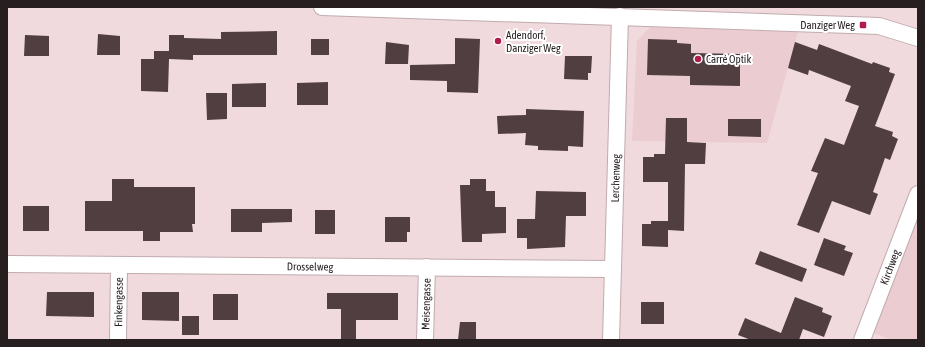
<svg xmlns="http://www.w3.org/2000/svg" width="925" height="347" font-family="'Asap Condensed',sans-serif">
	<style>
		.built { fill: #ebccd1 }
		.building { fill: #503e41 }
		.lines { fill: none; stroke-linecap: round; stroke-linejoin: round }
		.minor-casing { stroke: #c1abae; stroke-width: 18 }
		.minor { stroke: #fff; stroke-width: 16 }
		.poi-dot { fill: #ae1d4e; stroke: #fff; stroke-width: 1.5 }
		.labels { text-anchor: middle; stroke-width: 4; stroke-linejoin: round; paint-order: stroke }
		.poi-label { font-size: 11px; fill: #261e1f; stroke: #fff; text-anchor: start }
		.street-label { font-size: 11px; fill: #261e1f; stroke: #fff }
	</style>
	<rect width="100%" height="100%" fill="#f0dadd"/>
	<path class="built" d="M650 27 798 32 767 143 632 141 637 41Z
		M918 206V340H892L870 332Z"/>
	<path class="building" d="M277 31V55H193V60L169 59 168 92 141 91V59H154V51H169V35H184V38L221 39V32Z
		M98 34 120 36V55H97Z
		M25 35 49 36V56H24Z
		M455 38 480 39 478 93 447 92V81L410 80V65L455 64Z
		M311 39H329V55H311Z
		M648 39 677 40V43L691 44V53L740 54V86L690 85V76L647 75Z
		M386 42 409 45 408 64H385Z
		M795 42 817 50 819 44 872 64 873 62 890 68 889 72 895 74 875 126 893 132 892 136 898 139 890 160 885 158 873 192 878 194 870 215 832 201 819 233 797 225 818 173 811 171 825 138 844 145 859 106 845 101 851 86 809 70 808 75 788 68Z
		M565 56H592L591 73H588V80L564 79Z
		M328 82V105H297V83Z
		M266 83V107H232V84Z
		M206 93H227V119L207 120Z
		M526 109 584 111 583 147 568 146V151L538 150V146L525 145 526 133 498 134 497 116 526 115Z
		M666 118H687V142L706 143 705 164H685L684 231 668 230V247L642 246V224H651V221H668V182H643V157H654V154H665Z
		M728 119H761V137L728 136Z
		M112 179H134V187H195V224H192L193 232H160V241H143V231H85V201H112Z
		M470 179H486V191H495V207H506V233L482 234V242H462L460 185H470Z
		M536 191 586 192V216H566L565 247 527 249V238H517V219H535Z
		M23 206H49V231H23Z
		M231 209H292V222L262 223V232H231Z
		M315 210H335V234H315Z
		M385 217H410V232H407V242H385Z
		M824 238 846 246 844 250 853 253 844 276 814 265Z
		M760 251 807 269 802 282 755 264Z
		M47 292H94V317L46 316Z
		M142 292H179V321L142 320Z
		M327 293H398V320H356V340H341V309H327Z
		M213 294H238V320H213Z
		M795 297 823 308 822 312 832 316 824 337 803 329 799 340H751L738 335 745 318 781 333Z
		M641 302H664V324H641Z
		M182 316H199V335H182Z
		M460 322H476V340H458Z"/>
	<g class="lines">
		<defs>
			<g id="minor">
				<path d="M322 7 879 26 918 38"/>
				<path id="s1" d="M7 264 613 269"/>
				<path id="s2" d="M118 340 119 265"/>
				<path id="s3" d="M425 340 427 267"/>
				<path id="s4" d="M611 340 620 16"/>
				<path id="s5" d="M862 340 918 194"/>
			</g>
		</defs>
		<use href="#minor" class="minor-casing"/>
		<use href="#minor" class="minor"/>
	</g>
	<g class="poi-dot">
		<rect x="859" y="21" width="8" height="8" rx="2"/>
		<circle cx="498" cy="41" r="4"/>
		<circle cx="698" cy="59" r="4"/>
	</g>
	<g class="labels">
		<g class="poi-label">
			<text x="855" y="29" text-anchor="end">Danziger Weg</text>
			<text x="506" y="39">Adendorf,<tspan x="506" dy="13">Danziger Weg</tspan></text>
			<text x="706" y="63">Carré Optik</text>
		</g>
		<g class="street-label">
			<text dy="4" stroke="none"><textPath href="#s4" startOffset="162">Lerchenweg</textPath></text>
			<text dy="4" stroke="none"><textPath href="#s1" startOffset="303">Drosselweg</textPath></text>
			<text dy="4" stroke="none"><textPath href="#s5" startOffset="78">Kirchweg</textPath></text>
			<text dy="4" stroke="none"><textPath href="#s2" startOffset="38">Finkengasse</textPath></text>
			<text dy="4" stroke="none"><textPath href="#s3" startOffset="36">Meisengasse</textPath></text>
		</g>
	</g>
	<rect width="925" height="347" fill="none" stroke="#261e1f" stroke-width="16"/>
</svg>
